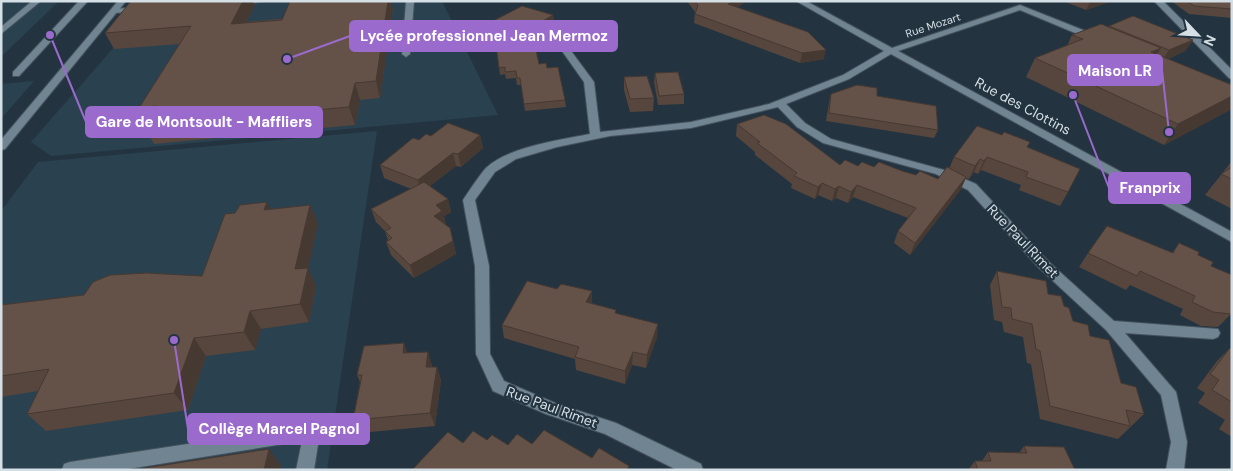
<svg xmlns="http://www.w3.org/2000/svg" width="1233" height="471" font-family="'DM Sans',sans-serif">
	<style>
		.built { fill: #2a4150 }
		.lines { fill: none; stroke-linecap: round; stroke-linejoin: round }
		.lane-casing { stroke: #44525c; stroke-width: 2 }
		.street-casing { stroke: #44525c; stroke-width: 2 }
		.lane { fill: #718492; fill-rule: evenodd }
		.street { fill: #718492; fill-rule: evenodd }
		.wall { fill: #56463d }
		.shaded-wall { fill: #463932 }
		.building { fill: #645147; stroke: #463932 }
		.labels { text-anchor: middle; stroke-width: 4.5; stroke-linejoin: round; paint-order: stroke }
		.far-street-label { font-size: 11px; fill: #d5dfe6; stroke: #233440 }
		.street-label { font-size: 14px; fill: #d5dfe6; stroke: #233440 }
		.leader { fill: none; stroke: #9a6bcd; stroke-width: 2 }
		.callout-dot { fill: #9a6bcd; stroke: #233440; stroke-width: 2 }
		.callout { fill: #9a6bcd; stroke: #9a6bcd; stroke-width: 2 }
		.callout-label { font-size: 15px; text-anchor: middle; font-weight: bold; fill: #fff }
	</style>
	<rect width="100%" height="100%" fill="#233440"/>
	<path class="built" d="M1 1H59L1 57Z
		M190 1H442L498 115 51 156 31 142 152 4Z
		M34 81 1 119V84Z
		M377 131 327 470H1V211L38 162Z"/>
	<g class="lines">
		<defs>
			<path id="lane" d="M32 1H41L1 34V27Z
				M79 1H88L19 76H13V72Z
				M236 1H267L238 5 234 3Z
				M406 1H414L410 54 406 57 402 54Z
				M141 7H144V11L114 13 110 11 114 9Z
				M312 425 318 427 320 432 314 470H296L302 441 122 470H62L64 464 70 462Z"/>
			<path id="street" d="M118 1H126L5 149 1 150V140Z
				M796 1H806L892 48 1020 5 1098 36V40H1092L1020 10 898 51 1232 232V242L891 54 849 79 786 104 805 123 831 139 944 170 976 184 1049 262 1114 321 1218 329 1220 333 1218 337 1213 339 1125 333 1176 392 1187 442 1184 470H1166L1171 442 1161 395 1106 330 1039 268 968 190 936 174 823 143 797 127 778 107 691 128 610 136 557 147 516 159 495 172 475 200 489 266 490 354 504 381 555 403 616 423 701 464 703 470H677L605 434 546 414 493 391 476 354 475 266 463 200C470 190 478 177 486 168 508 147 560 140 590 134L584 82 550 34 551 32H557L594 82 600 132 691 122 769 104 843 75 884 51Z
				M1154 1H1163L1232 70V79L1229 78Z"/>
		</defs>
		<use href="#lane" class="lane-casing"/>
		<use href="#street" class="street-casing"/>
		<use href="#lane" class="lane"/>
		<use href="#street" class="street"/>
	</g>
	<path class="wall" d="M687 1H747L737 7 824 59 800 63 694 23 695 12Z
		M1063 1H1112L1086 10Z
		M1171 1H1232V18L1189 14Z
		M255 5 246 22 393 9 380 98 360 100 355 125 154 144 144 126 147 121 139 108 180 44 114 49 105 33Z
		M553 15 554 22 532 35 539 64 547 68 565 100 566 107 525 111 521 85H517L516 78 506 79 505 74 500 75 493 21Z
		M1109 26 1193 40 1185 51 1168 59 1232 85V107L1230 110 1164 145 1026 77 1035 58 1067 46 1072 35 1109 27Z
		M655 73 684 94V104L658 105 654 82Z
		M624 77 654 98 653 111 630 112 624 90Z
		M831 94 877 96 938 130 934 138 826 121 829 103Z
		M737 124 840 165 874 167 902 171 916 175 938 179 949 169 954 157 1027 148 1068 192 1060 206 1019 190 1021 185 981 170 978 174 974 172 969 179 966 178 961 189 910 255 894 243 898 231 908 218 853 197 848 203 836 198 832 201 818 195 815 199 791 188 792 184 755 155V152L736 136Z
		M480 135 483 148 461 167 456 166 430 186 448 199 451 212 444 216 445 224 450 228 456 254 414 278 391 255 386 242 388 240 385 231 376 222 371 209 411 189 384 178 380 165 419 140 431 136Z
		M1232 161V209L1205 195Z
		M310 205 318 223 308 268 316 286 309 322 261 329 255 350 206 356 188 410 46 431 27 414 38 391 1 397V305L84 295 202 276 271 209Z
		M1179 243 1198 255 1211 266 1231 314 1218 327 1201 326 1180 315 1183 309 1130 285 1126 290 1079 267 1088 253H1172Z
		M997 271 1048 294 1064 306 1073 321 1090 336 1121 383 1144 414 1118 439 1040 419 1031 364 1027 363 1023 337 1004 332 1002 322 994 320 990 285Z
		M592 304 616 313 657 337 646 368 632 365 625 384 576 370 575 359 504 338 502 325Z
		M1230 348 1232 349V437L1219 429 1225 420 1198 403 1205 393 1197 388 1217 361Z
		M408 353 432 365V367H437L441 380 435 426 359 433 353 420 360 382 357 375Z
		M1024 446 1075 470H968L975 461H982L988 452 1019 453Z"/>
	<path class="shaded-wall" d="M243 1H253L255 5 237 39 231 24Z
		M388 1H391L393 9 380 98 376 81Z
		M733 1H747L727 13 728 4Z
		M1091 1H1112L1086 10Z
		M553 15 554 22 532 35 531 28Z
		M1193 40 1185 51 1161 62 1169 50Z
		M1161 48 1149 67 1151 52Z
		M826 50 824 59 800 63 802 53Z
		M355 83 360 100 355 125 349 107Z
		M1232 96V107L1230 110 1164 145 1178 124Z
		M480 135 483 148 461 167 458 154Z
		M453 153 456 166 421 193 418 180Z
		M987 157 981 170 978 174 984 161Z
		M980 159 974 172 969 179 975 166Z
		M966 177 961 189 910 255 915 243Z
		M822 183 818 195 815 199 818 187Z
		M857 185 853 197 848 203 851 192Z
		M839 186 836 198 832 201 835 189Z
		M448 199 451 212 444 216 446 224 437 229 434 216 436 205Z
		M267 202 276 220 264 210Z
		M310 205 318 223 308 268 316 286 309 322 300 304 295 269Z
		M453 241 456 254 414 278 410 265Z
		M592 291V305L586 302Z
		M250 311 261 329 255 350 244 332Z
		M658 324 657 337 646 368 647 355Z
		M194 338 206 356 188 410 174 393Z
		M404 343 409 357 403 353Z
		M428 352 432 365 430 381 426 367Z
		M633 352 632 365 625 384V371Z
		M437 367 441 380 435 426 430 413Z
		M269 449 281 466 280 470H264Z"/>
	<path class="building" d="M131 1H243L231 24 282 20 290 1H388L376 81 355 83 349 107 144 126 156 106 139 108 191 26 105 33Z
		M694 1H733L728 4 808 32 826 50 802 53 695 14 698 5Z
		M1187 1H1232V9L1194 6Z
		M522 6 553 15 531 28 539 64 546 63 547 68 558 67 565 100 524 104 520 78H517L516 71 505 72V67L499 68 493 21Z
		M1133 16 1193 40 1169 50 1109 26Z
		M1101 24 1161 48 1151 52 1232 85V96L1178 124 1035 58 1083 39 1072 35Z
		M678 72 684 94 659 96 655 73Z
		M647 76 654 98 630 99 624 77Z
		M857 85 877 88V96L936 106 938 130 829 113 831 94Z
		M764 115 786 124 840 165 845 160 858 166 862 162 874 167 879 162 902 171 916 175 920 171 938 179 947 167 966 177 915 243 898 231 916 208 857 185 851 192 839 186 835 189 822 183 818 187 794 176 797 173 757 143 760 142 737 124Z
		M448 123 480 135 458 154 453 153 418 180 380 165 413 138 419 140 426 134 431 136Z
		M977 126 1002 135 1004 132 1030 142 1027 147 1080 169 1068 192 1026 177 1028 172 987 157 984 161 980 159 975 166 954 157Z
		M1232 167V179L1221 174Z
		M424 182 448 199 436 205 442 211 434 216 450 228 453 241 410 265 386 242 392 238 385 231 391 228 371 209Z
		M267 202 264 210 310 205 295 269 308 268 300 304 250 311 244 332 194 338 174 393 27 414 49 369 1 376V305L84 295 93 282 110 275 147 273 202 276 225 214 235 213 240 205Z
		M1107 226 1173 253 1179 243 1199 252 1198 255 1213 262 1211 266 1232 275V312L1231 314 1213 312 1192 302 1195 296 1140 271 1137 276 1088 253Z
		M997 271 1046 281 1048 294 1061 296 1064 306 1069 308 1073 321 1088 325 1090 336 1109 340 1121 383 1136 387 1144 414 1126 410 1130 426 1050 406 1040 351 1036 349 1032 324 1012 319 1011 308 1002 307Z
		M527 281 557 289 561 284 592 291 586 302 616 310 615 313 658 324 647 355 633 352 625 371 575 357 579 347 502 325Z
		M404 343 403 353 428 352 426 367H437L430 413 353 420 362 375H357L364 346Z
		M1230 348 1232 349V402L1212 390 1219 380 1210 374Z
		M544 430 592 458 599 448 629 466 627 470H412L448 432 463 443 473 431 487 440 492 435 508 445 517 434 532 444Z
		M1024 446 1064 447 1075 470H978L975 461H991L988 452 1027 453Z
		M269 449 264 470H144L145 468Z"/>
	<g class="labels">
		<g class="far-street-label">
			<text transform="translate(933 25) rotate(-18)" y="4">Rue Mozart</text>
		</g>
		<g class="street-label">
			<text transform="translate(1023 106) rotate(28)" y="5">Rue des Clottins</text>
			<text transform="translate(1023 241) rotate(46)" y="5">Rue Paul Rimet</text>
			<text transform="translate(552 407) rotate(20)" y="5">Rue Paul Rimet</text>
		</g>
	</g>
	<path class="leader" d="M287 59L350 36M1169 132L1162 70M50 35L86 122M1073 95L1109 188M174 340L188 429"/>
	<g class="callout-dot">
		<circle cx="287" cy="59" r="5"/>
		<circle cx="1169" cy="132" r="5"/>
		<circle cx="50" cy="35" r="5"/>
		<circle cx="1073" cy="95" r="5"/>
		<circle cx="174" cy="340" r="5"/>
	</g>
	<g class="callout">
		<rect x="350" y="21" width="267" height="30" rx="5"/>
		<rect x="1068" y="55" width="94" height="30" rx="5"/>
		<rect x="86" y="107" width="236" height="30" rx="5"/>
		<rect x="1109" y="173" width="81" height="30" rx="5"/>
		<rect x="188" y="414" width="181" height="30" rx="5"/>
	</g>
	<g class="callout-label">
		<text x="484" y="41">Lycée professionnel Jean Mermoz</text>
		<text x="1115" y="76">Maison LR</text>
		<text x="204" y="127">Gare de Montsoult - Maffliers</text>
		<text x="1150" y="193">Franprix</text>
		<text x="279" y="434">Collège Marcel Pagnol</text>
	</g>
	<rect width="1233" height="471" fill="none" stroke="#d5dfe6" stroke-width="5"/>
	<g transform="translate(1198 35) rotate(115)" stroke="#233440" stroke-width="4" paint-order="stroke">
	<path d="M0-4L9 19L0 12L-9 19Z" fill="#d5dfe6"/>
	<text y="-8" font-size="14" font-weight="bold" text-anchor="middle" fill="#d5dfe6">N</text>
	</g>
</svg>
